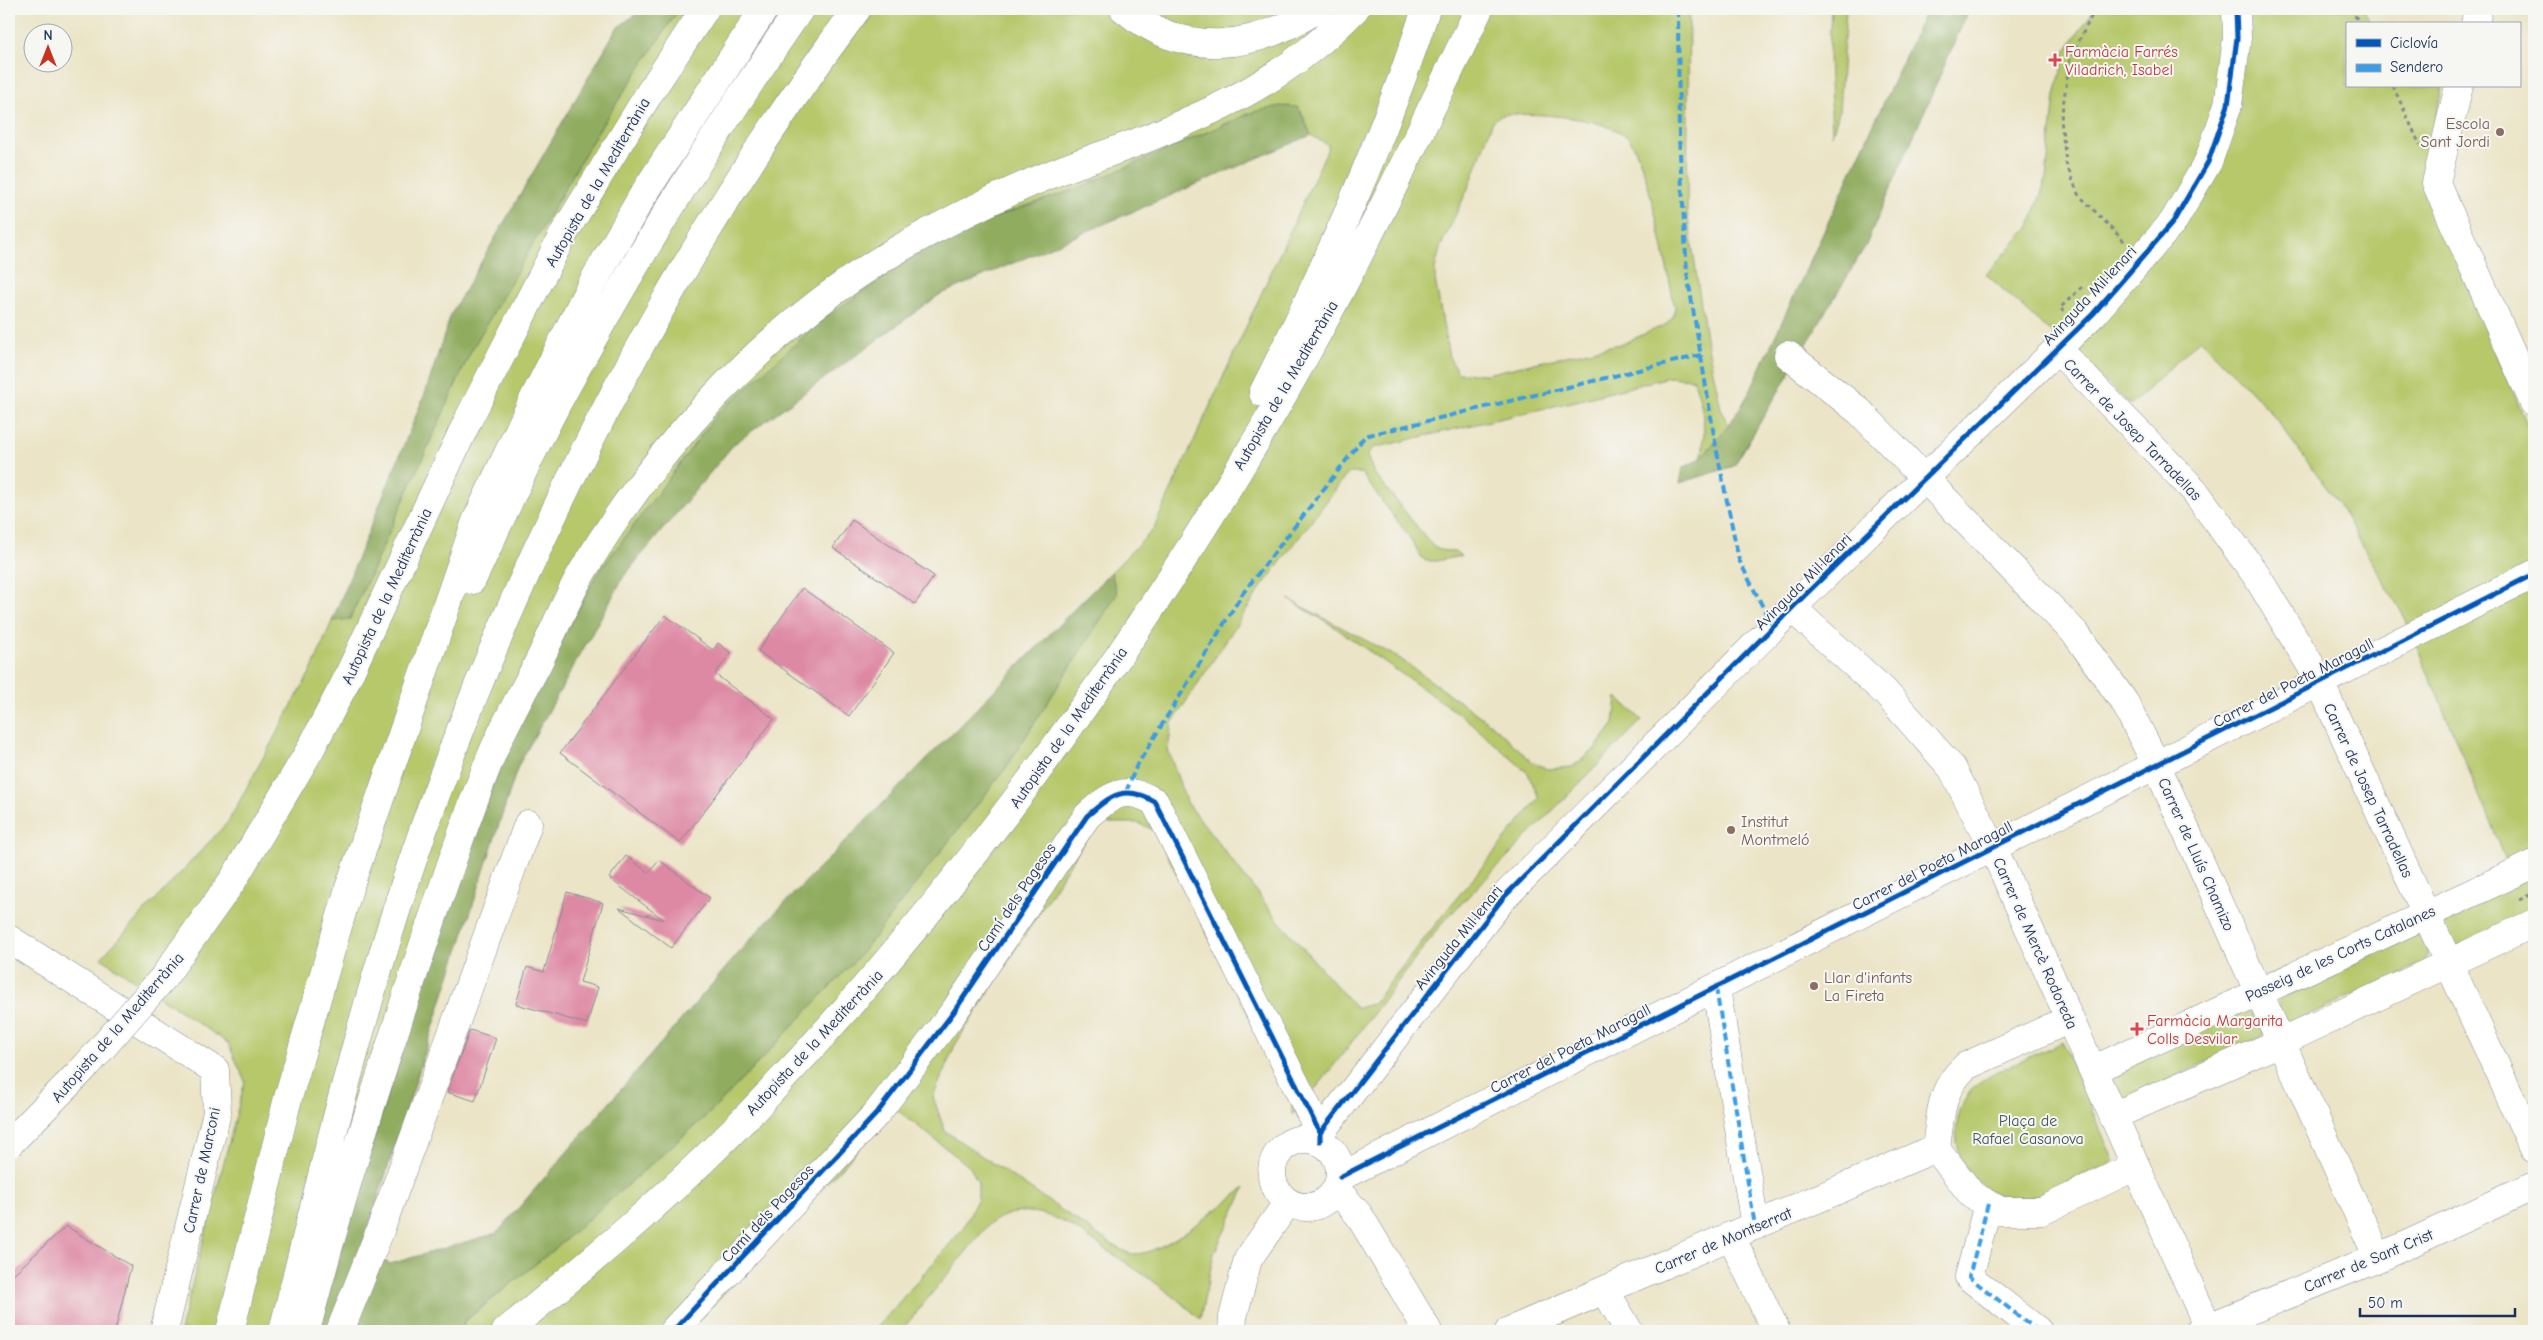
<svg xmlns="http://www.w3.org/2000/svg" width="2543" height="1340" font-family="'Comic Neue',sans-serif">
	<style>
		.green { fill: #b6c86b; stroke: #687c64; fill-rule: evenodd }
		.forest { fill: #90ac5f; stroke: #566e5e }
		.building { fill: #de89a4 }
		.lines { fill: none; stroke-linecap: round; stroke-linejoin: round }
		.minor-casing { stroke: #838a92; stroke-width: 29 }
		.highway-casing { stroke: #838a92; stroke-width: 29 }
		.path { stroke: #838a92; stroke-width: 3; stroke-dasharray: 4 4; stroke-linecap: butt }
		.minor { stroke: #fff; stroke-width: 28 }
		.highway { stroke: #fff; stroke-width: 28 }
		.highway-bridge-casing { stroke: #838a92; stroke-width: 29; stroke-linecap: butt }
		.highway-bridge { stroke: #fff; stroke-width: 28 }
		.quiet { stroke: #3b9de6; stroke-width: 4; stroke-dasharray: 8 4; stroke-linecap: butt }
		.cycleway-casing { stroke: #f6f6f2; stroke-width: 8 }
		.cycleway { stroke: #0057b8; stroke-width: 5 }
		.health-dot { fill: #e0444e; stroke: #f6f6f2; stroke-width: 2 }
		.education-dot { fill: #8d6e63; stroke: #f6f6f2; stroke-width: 2 }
		.labels { text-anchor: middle; stroke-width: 4; stroke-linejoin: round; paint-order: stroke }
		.health-label { font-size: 16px; fill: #be3a42; stroke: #f6f6f2; text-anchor: start }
		.education-label { font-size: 16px; fill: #785e54; stroke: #f6f6f2; text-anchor: start }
		.street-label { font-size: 16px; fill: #1b2f5e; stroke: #f6f6f2 }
		.park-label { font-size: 16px; fill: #425561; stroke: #f6f6f2 }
	</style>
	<rect width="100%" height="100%" fill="#f6f6f2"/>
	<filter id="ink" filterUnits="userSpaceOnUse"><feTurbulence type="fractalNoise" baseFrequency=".02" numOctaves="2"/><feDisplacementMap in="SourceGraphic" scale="10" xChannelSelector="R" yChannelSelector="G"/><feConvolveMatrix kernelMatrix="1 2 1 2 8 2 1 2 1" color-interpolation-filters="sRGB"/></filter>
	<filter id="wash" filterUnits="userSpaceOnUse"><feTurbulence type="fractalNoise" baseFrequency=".0096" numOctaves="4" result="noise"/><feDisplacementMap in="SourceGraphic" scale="20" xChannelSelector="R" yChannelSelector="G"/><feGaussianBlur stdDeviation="1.12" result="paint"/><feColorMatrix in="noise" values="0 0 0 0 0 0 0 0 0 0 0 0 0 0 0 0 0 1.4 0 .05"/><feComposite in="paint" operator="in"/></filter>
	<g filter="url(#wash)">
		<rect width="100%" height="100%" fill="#ebe4c6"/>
		<path class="green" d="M679 9H1689L1687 210 1706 338 1722 413 1729 425 1701 458C1707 433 1703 402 1693 379L1669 377 1576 401 1373 448 1367 456 1374 473 1431 544C1440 555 1452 547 1461 556L1436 561H1426L1422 558 1410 538 1361 473H1348L1260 589 1172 723 1168 750 1186 801 1278 920 1356 1008 1373 1004 1446 911 1539 798 1528 773 1465 718 1333 626 1288 599 1399 658 1495 727 1532 762 1548 769 1572 767 1593 751 1614 724 1617 697 1642 720 1444 921 1322 1081 1292 1115 1291 1098 1154 830 1137 823H1099L1082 845 955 1045 933 1097 945 1131 1113 1245C1120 1248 1127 1254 1134 1254 1162 1256 1221 1205 1245 1188L1214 1253 1200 1319C1172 1292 1138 1271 1105 1249 1085 1236 1065 1219 1042 1214 1022 1209 1004 1213 988 1225L901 1331H874L962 1230 978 1198V1182L970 1167 896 1109 689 1331H462L464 1322 553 1250 714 1109 861 954 1005 769 1117 594 1111 572 1153 530 1329 146 1311 135 1302 113 1289 106 1253 112 1076 189 948 233 717 414 596 576 518 722 320 1331H180L245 1081 228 1043 101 958 228 822 313 667 332 621 350 619 471 351 598 131ZM1507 114C1540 114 1599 116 1626 136 1647 152 1668 277 1675 308L1673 317 1667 324 1624 343 1486 374 1458 373 1449 357 1435 279V269L1440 248 1471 182 1492 123 1499 116Z
			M1831 9H1846L1839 112 1832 135 1829 54Z
			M2095 9H2363L2372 24H2347V86H2442L2424 187 2534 440V847L2506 860 2405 618 2337 502 2269 410 2200 339 2131 405 1986 274 2030 226 2046 179 2055 95 2066 50Z
			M2534 875V917L2454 947 2442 930 2453 913Z
			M2414 934C2429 940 2431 950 2423 964L2291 1023 2280 1015 2279 998Z
			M2244 1010 2253 1011 2264 1035 2127 1099 2118 1095 2112 1082 2113 1074Z
			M2063 1042 2114 1162C2094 1170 2074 1178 2054 1187 2047 1190 2038 1196 2030 1197 1970 1206 1936 1139 1970 1092 1984 1073 2040 1053 2063 1042Z"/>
		<path class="forest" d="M643 9H679L598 131 471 351 350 619 332 621 426 391 451 314 617 28Z
			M1927 9H1969L1866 245 1734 466 1680 483 1683 468 1701 458 1729 425 1748 395Z
			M1280 106 1298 107 1311 135 939 295 734 444 624 576 518 766 361 1250 390 1264 497 1233 763 925 1111 572 1117 594 1005 769 861 954 714 1109 553 1250 464 1321 462 1331H320L351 1210 455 883 518 722 596 576 717 414 823 319 948 233 1076 189 1253 112Z"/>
		<g id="blocks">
			<path class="building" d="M852 520 934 576 915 604 833 548Z
				M802 588 894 653 849 716 758 651Z
				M665 615 713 650 718 643 731 653 715 674 774 719 680 843 560 753Z
				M626 856 649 873 659 860 710 898 671 948 619 908 664 920 609 878Z
				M567 892 603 903 580 982 598 987 587 1024 516 1004 527 967 544 972Z
				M470 1030 496 1038 475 1101 447 1092Z
				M66 1226 131 1266 115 1331H9V1278Z"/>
		</g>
	</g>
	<g filter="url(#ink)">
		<use href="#blocks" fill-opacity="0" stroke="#838a92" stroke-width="1"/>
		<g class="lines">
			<defs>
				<path id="minor" d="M2475 24 2478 9
					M2459 86 2436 183 2534 403
					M2057 349 2194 490 2256 575 2316 674 2534 1149
					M1788 355 1859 411 2076 634 2125 703 2157 766 2378 1258
					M1792 608 1885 692 1952 768 1993 848 2208 1327
					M9 939 215 1070 217 1112 164 1331
					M1716 988 1755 1226
					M2070 1019 1966 1066C1939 1090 1941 1115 1936 1148L1972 1195 2000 1211H2042L2136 1166
					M2093 1070 2534 864
					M2113 1116 2281 1042 2534 923
					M1272 1173a34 34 0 1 1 68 0a34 34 0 1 1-68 0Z
					M1320 1141V1133L1503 898 1805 595 2093 314 2173 222 2208 162 2228 105 2237 38 2236 9
					M1340 1177 2534 574
					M1336 1189 1359 1215 1428 1331
					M1988 1204 1969 1277 2038 1331
					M1731 1236 1776 1331
					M1605 1290 1629 1331
					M340 1331 381 1228 528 824
					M673 1331 877 1113 953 1013 1087 816C1111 795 1125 784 1155 802L1320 1133
					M1232 1331 1233 1317 1248 1259 1288 1202
					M1509 1331 1936 1148
					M2199 1331 2378 1258 2534 1186"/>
				<path id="highway" d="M1124 9C1185 59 1254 50 1317 9
					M1263 393C1326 268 1383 141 1426 9
					M472 580C500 521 527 460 558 402 631 266 712 136 800 9
					M163 978 233 880 310 750 344 685 469 418 564 233 650 92 705 9
					M230 1331 288 1098 349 888 476 521 535 396 590 287 643 195 764 9
					M283 1331C324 1166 364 1000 420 839 524 543 669 261 857 9
					M306 1331C337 1209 375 1090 415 970 439 899 462 828 490 759 503 726 522 694 538 663 553 633 565 602 581 574 656 446 763 331 890 254 945 222 1001 194 1059 171 1084 161 1110 153 1135 143 1222 109 1289 77 1355 9
					M506 1331C594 1260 681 1186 760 1103 953 900 1119 672 1262 431 1343 295 1411 151 1479 9"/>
			</defs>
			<use href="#minor" class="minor-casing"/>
			<use href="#highway" class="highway-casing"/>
			<path class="path" d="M2095 9 2070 59 2061 119 2066 163 2078 194 2125 242
				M2350 9 2361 24
				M2393 86 2420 145
				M2064 312 2060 308 2084 285
				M2519 900 2534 893"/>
			<use href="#minor" class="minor"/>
			<use href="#highway" class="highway"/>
			<defs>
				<path id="highway-bridge" d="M9 1144 87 1065 163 978"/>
			</defs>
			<use href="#highway-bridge" class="highway-bridge-casing"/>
			<use href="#highway-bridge" class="highway-bridge"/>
			<path class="quiet" d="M1678 9 1679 137 1687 273 1716 447 1739 560 1773 627
				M1126 792 1136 767 1243 593 1365 436 1701 355
				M1716 988 1755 1226
				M1988 1204 1969 1277 2038 1331"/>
			<defs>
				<path id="cycleway" d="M1320 1141V1133L1503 898 1805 595 2093 314 2173 222 2208 162 2228 105 2237 38 2236 9
					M1340 1177 2534 574
					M673 1331 877 1113 953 1013 1087 816C1111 795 1125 784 1155 802L1320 1133"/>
			</defs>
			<use href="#cycleway" class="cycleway-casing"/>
			<use href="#cycleway" class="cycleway"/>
		</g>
	</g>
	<g class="health-dot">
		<path d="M2052.5 52.5h5v5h5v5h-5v5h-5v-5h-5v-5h5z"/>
		<path d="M2134.5 1021.5h5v5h5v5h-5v5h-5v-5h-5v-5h5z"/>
	</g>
	<g class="education-dot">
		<circle cx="2500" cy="132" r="5"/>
		<circle cx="1731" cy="830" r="5"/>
		<circle cx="1814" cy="986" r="5"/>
	</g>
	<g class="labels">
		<g class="health-label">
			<text x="2065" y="57">Farmàcia Farrés<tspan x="2065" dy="18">Viladrich, Isabel</tspan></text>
			<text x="2147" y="1026">Farmàcia Margarita<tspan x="2147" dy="18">Colls Desvilar</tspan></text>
		</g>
		<g class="education-label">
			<text x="2490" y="129" text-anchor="end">Escola<tspan x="2490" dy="18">Sant Jordi</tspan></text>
			<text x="1741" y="827">Institut<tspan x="1741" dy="18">Montmeló</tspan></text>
			<text x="1824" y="983">Llar d'infants<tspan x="1824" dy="18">La Fireta</tspan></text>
		</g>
		<g class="street-label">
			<text transform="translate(597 182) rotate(-60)" y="6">Autopista de la Mediterrània</text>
			<text transform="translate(2089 295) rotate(-47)" y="6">Avinguda Mil·lenari</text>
			<text transform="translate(1285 385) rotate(-60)" y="6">Autopista de la Mediterrània</text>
			<text transform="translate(2133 429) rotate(46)" y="6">Carrer de Josep Tarradellas</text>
			<text transform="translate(1803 581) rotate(-45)" y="6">Avinguda Mil·lenari</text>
			<text transform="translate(386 596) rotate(-65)" y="6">Autopista de la Mediterrània</text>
			<text transform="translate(2293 682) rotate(-27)" y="6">Carrer del Poeta Maragall</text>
			<text transform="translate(1068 727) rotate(-55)" y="6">Autopista de la Mediterrània</text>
			<text transform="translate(2369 790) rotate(65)" y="6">Carrer de Josep Tarradellas</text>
			<text transform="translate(2197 854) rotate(66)" y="6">Carrer de Lluís Chamizo</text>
			<text transform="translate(1932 865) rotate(-27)" y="6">Carrer del Poeta Maragall</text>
			<text transform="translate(1016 897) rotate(-56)" y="6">Camí dels Pagesos</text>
			<text transform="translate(1458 937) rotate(-51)" y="6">Avinguda Mil·lenari</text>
			<text transform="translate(2036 943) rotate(66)" y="6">Carrer de Mercè Rodoreda</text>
			<text transform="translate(2340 953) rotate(-25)" y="6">Passeig de les Corts Catalanes</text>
			<text transform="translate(117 1027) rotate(-49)" y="6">Autopista de la Mediterrània</text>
			<text transform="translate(814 1042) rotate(-47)" y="6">Autopista de la Mediterrània</text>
			<text transform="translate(1570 1048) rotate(-27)" y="6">Carrer del Poeta Maragall</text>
			<text transform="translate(201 1170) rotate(-78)" y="6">Carrer de Marconi</text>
			<text transform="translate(767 1213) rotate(-47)" y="6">Camí dels Pagesos</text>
			<text transform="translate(1723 1240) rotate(-23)" y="6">Carrer de Montserrat</text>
			<text transform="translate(2368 1260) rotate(-23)" y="6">Carrer de Sant Crist</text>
		</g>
		<g class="park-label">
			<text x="2028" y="1126">Plaça de<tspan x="2028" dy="18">Rafael Casanova</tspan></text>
		</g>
	</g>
	<rect width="2543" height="1340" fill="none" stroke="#f6f6f2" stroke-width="30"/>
	<rect x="2346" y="22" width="175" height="65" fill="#f6f6f2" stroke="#9ea6b7"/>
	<rect x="2356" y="39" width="25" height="8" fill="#0057b8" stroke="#9ea6b7"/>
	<text x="2390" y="48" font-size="15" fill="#1b2f5e">Ciclovía</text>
	<rect x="2356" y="64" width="25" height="8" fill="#3b9de6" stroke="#9ea6b7"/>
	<text x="2390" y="72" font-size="15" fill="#1b2f5e">Sendero</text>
	<g transform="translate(48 48)"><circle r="24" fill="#f6f6f2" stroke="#9ea6b7"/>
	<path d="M0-4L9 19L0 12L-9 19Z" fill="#c8321e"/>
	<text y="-8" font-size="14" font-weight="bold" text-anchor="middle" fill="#1b2f5e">N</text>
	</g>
	<path d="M2360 1308v8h155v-8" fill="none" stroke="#1b2f5e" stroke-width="2.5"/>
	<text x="2368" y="1308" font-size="15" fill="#1b2f5e" stroke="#f6f6f2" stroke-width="4" paint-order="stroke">50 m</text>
</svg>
